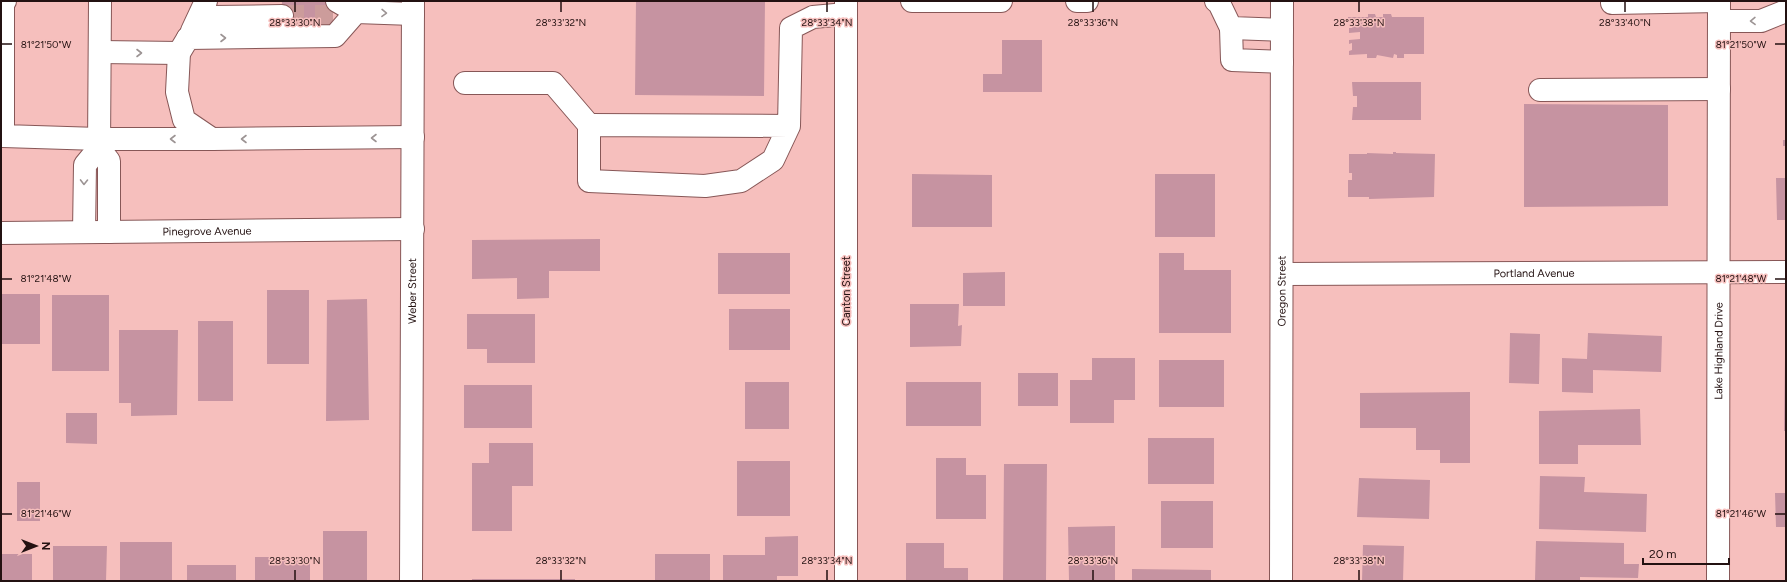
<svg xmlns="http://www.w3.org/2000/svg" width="1787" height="582" font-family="Figtree,sans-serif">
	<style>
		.building { fill: #c693a1 }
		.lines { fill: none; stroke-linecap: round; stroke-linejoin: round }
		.minor-tunnel { stroke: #cc9c9b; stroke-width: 22; stroke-dasharray: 22 11; stroke-linecap: butt }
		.minor-casing { stroke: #875757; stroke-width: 24 }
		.minor { stroke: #fff; stroke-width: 22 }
		.oneway { stroke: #9c9494 }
		.ticks { fill: none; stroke: #231111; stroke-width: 1.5 }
		.labels { text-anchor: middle; stroke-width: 3; stroke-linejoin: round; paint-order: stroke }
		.street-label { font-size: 11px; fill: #231111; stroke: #f6bfbd }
		.ticks-label { font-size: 10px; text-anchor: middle; fill: #231111; stroke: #f6bfbd; stroke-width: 3; stroke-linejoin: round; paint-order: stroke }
	</style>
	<rect width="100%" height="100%" fill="#f6bfbd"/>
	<path class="building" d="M282 1H333V23L281 22Z
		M636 1H765L764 96 635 95Z
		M1368 14H1375L1376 17H1383V14H1391L1392 17H1424V54H1404V58H1397V55L1394 54 1393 58 1377 55 1376 58H1367V54L1349 55V51L1352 50V43L1349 44V40L1360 39V32L1349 33V28H1352V22H1348V17H1368Z
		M1002 40H1042V92H983V74H1002Z
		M1352 82H1421V120H1352L1353 107H1357V96H1353Z
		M1524 104 1668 105V206L1524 207Z
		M1783 140H1786V146H1783Z
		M1393 152H1396V153L1435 154 1434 197 1369 199V197H1348V180H1352V173H1349V154H1367V153L1393 154Z
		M912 174 992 175V227H912Z
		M1155 174H1215V237H1155Z
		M1776 178H1786V220H1777Z
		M600 239V271H549V298L517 299V278L472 279V240Z
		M718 253H790V294H718Z
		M1159 253H1184V270H1231V333H1159Z
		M1005 272V306H963V273Z
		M267 290H309V364H267Z
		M1 294H40V344H1Z
		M52 295H109V371H52Z
		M367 299 369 420 326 421 327 300Z
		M910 304H959L958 326 962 325 961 346 910 347Z
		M729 309H790V350H729Z
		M467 314H535V363H487V349H467Z
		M198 321H233V401H198Z
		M119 330H178L177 415 131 416V403H119Z
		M1510 333 1540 334 1539 384 1509 383Z
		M1588 333 1662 336 1661 372 1593 370V393L1562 392V358L1587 359Z
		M1785 357H1786V431H1784Z
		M1092 358H1135V400H1114V423H1070V380H1092Z
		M1159 360H1224V407H1159Z
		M1018 373H1058V406H1018Z
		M745 382H789V429H745Z
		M906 382H981V426H906Z
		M464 385H532V428H464Z
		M1470 392V463H1440V450H1416V428H1360V393Z
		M1640 409 1641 445H1578V464H1539V411Z
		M66 413H97V444L66 443Z
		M1148 438H1214V484H1148Z
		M489 443H533V486H512V531H472V463H489Z
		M936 458H966V475H986V519H936Z
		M737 461H790V516H737Z
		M1004 464H1047L1046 581H1003Z
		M1540 476 1585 477 1584 492 1647 494 1646 532 1539 529Z
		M1359 478 1430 480 1429 519 1357 517Z
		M17 482H40V521H17Z
		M1775 493H1786V527H1776Z
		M1161 501H1213V548H1161Z
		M1115 526V581H1069L1068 527Z
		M323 531H367V581H323Z
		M798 536V576H777V581H723V555H765V537Z
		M1536 541 1624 543V564H1639L1638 578 1580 577V581H1535Z
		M120 542H172V581H120Z
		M906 543H944V568H968V581H906Z
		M1363 545 1404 546 1403 581H1362Z
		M53 546H107L106 581H53Z
		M1 554H32V581H1Z
		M655 554H710V581H655Z
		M255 557H310V581H255Z
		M187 565H236V581H187Z
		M1132 569 1211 570V581H1132Z
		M472 579H575V581H472Z"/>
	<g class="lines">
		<path class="minor-tunnel" d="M282 16H333"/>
		<defs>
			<g id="minor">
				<path d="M5 1 3 4V136L99 139H212"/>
				<path d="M100 1 99 148 109 161V232"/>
				<path d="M337 1 356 12"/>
				<path d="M846 1V581"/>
				<path d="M912 1H1001"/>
				<path d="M1077 1H1087"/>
				<path d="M1216 1 1219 3 1231 28 1282 30"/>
				<path d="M1612 3 1719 1"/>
				<path d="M1719 21H1761L1786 11"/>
				<path d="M1231 28 1232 60 1282 62"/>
				<path d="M192 31 206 1"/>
				<path d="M188 38 213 17 282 16"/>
				<path d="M100 52 179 53"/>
				<path d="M465 83H553L589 125"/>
				<path d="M1540 90 1719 89"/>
				<path d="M789 126 589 125V181L705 186 741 181 773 160 789 126 791 28 813 17 846 14"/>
				<path d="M413 137 212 139 184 120 177 92 179 53 188 38 335 36 356 12 413 14"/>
				<path d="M84 232 85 165 99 148"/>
				<path id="s1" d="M1 233 413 229"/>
				<path id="s2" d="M1283 274 1786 272"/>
				<path id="s3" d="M411 581 413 1"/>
				<path id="s4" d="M1281 581 1282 1"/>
				<path id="s5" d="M1718 581 1719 1"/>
			</g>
		</defs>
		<use href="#minor" class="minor-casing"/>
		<use href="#minor" class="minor"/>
	</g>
	<defs><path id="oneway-chevron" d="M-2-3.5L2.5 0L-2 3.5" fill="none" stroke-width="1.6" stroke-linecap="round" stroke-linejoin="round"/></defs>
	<g class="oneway">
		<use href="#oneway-chevron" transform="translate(384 13) rotate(1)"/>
		<use href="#oneway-chevron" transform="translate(1753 21) rotate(179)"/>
		<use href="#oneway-chevron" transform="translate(223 38)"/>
		<use href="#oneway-chevron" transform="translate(139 53)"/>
		<use href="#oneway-chevron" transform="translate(374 138) rotate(180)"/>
		<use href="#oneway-chevron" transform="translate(173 139) rotate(180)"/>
		<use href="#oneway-chevron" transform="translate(244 139) rotate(180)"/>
		<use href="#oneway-chevron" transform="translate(84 182) rotate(91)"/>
	</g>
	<path class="ticks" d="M295 2V12M561 2V12M827 2V12M1093 2V12M1359 2V12M1625 2V12M2 44H12M1775 44H1785M2 279H12M1775 279H1785M2 514H12M1775 514H1785M295 570V580M561 570V580M827 570V580M1093 570V580M1359 570V580"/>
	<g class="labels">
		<g class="street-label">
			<text dy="4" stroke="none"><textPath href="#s1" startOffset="206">Pinegrove Avenue</textPath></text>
			<text dy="4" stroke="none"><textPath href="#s2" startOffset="251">Portland Avenue</textPath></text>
			<text dy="4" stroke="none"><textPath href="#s3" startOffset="290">Weber Street</textPath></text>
			<text transform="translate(846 291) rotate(-90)" y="4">Canton Street</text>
			<text dy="4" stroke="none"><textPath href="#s4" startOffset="290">Oregon Street</textPath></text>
			<text dy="4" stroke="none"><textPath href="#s5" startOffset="230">Lake Highland Drive</textPath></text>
		</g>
	</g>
	<g class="ticks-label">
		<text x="295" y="26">28°33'30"N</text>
		<text x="561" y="26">28°33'32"N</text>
		<text x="827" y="26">28°33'34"N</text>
		<text x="1093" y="26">28°33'36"N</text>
		<text x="1359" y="26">28°33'38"N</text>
		<text x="1625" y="26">28°33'40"N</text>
		<text x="1741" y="48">81°21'50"W</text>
		<text x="46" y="48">81°21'50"W</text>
		<text x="1741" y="282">81°21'48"W</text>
		<text x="46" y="282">81°21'48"W</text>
		<text x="1741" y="517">81°21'46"W</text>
		<text x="46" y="517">81°21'46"W</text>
		<text x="295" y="564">28°33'30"N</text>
		<text x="561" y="564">28°33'32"N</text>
		<text x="827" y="564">28°33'34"N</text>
		<text x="1093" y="564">28°33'36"N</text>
		<text x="1359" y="564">28°33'38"N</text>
	</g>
	<rect width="1787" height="582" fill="none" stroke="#231111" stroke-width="4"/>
	<g transform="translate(36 546) rotate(90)" stroke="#f6bfbd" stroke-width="3" paint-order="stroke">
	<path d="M0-3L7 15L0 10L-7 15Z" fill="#231111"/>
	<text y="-6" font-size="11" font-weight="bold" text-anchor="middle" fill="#231111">N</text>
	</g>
	<path d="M1643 558v6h86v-6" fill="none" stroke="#231111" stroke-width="2"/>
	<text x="1649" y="558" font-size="12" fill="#231111" stroke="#f6bfbd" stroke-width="3" paint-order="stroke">20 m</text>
</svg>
